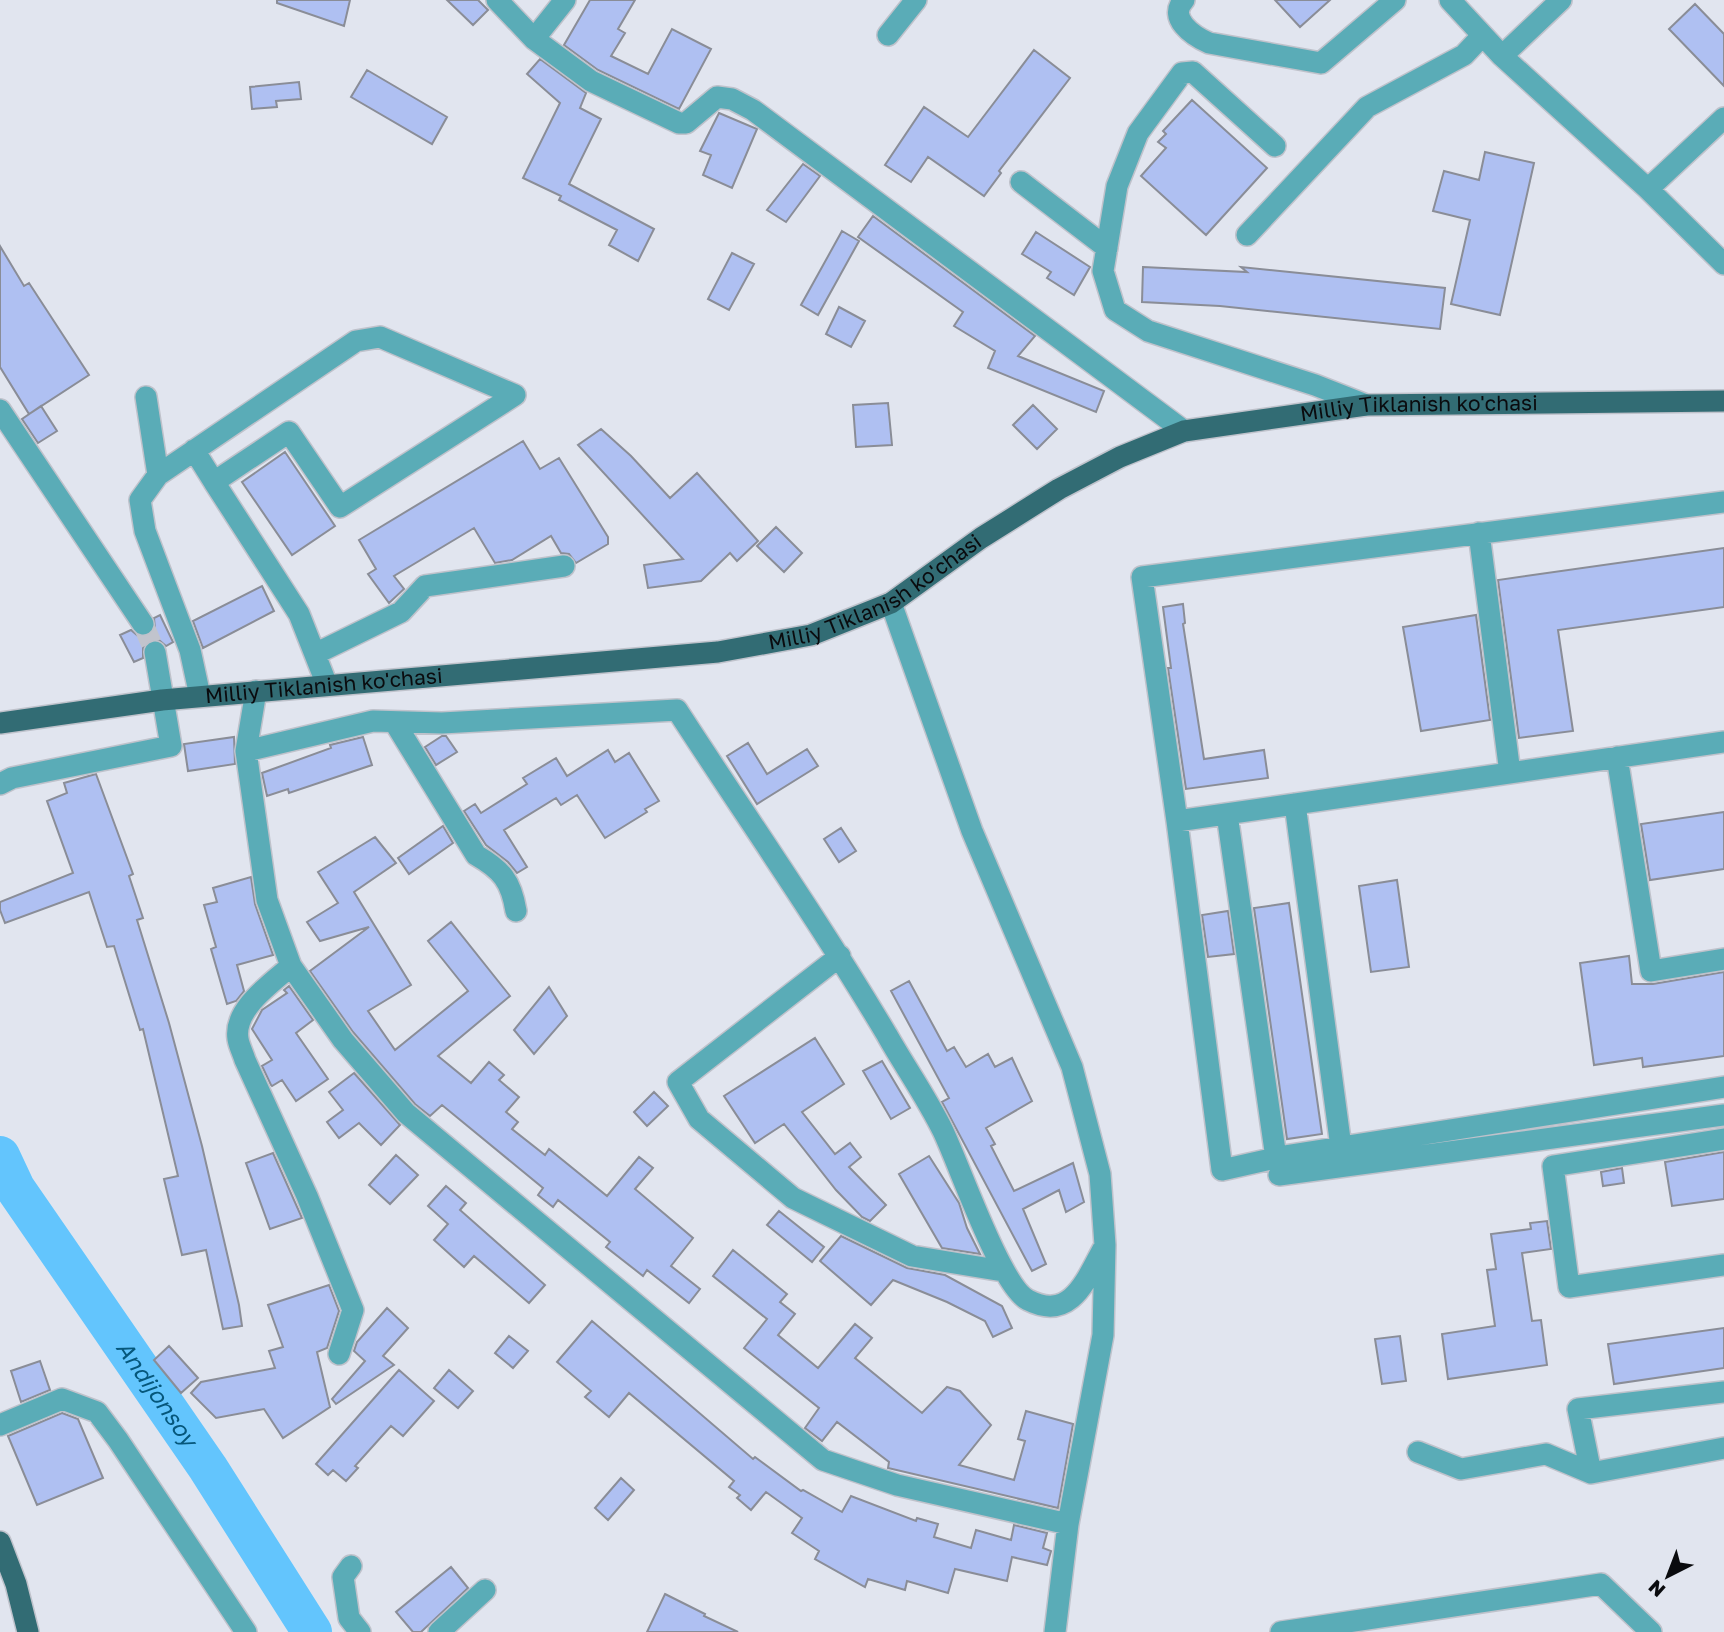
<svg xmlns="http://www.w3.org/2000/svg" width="1724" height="1632" font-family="'Golos Text',sans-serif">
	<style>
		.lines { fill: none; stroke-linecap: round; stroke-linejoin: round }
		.river { stroke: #63c5fd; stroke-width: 40 }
		.building { fill: #afc0f2; stroke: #8a8d97; stroke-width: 2 }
		.minor-tunnel { stroke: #c1c4cd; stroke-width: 21; stroke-dasharray: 21 10; stroke-linecap: butt }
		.minor-casing { stroke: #bfc2cb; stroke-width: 24 }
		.major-casing { stroke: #bfc2cb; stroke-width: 24 }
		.minor { stroke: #5aacb7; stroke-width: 21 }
		.major { stroke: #326c74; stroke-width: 21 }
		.labels { text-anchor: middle; stroke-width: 5; stroke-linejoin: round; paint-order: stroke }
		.street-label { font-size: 21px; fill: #0a0b0e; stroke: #e1e5ef }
		.water-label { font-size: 23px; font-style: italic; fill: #06577b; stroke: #e1e5ef }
	</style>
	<rect width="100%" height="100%" fill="#e1e5ef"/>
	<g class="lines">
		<path class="river" id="s1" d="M0 1156 15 1188 208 1468 312 1632"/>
	</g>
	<path class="building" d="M277 0H350L344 26 277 3Z
		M447 0H478L488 10 473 25Z
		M590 0H635L618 29 625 33 611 56 648 74 672 29 711 49 679 109 598 70 564 45Z
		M1275 0H1330L1300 27Z
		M1695 4 1724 34V86L1669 29Z
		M1034 50 1070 78 999 171 1001 173 984 196 928 157 911 182 885 165 924 107 968 137Z
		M540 59 586 93 580 108 601 119 569 184 654 229 638 261 609 245 617 230 559 200 561 196 523 178 560 103 527 74Z
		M367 70 447 117 432 144 351 97Z
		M299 82 301 99 276 101 277 107 252 109 250 87Z
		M1192 100 1267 168 1206 235 1141 176 1166 148 1158 142 1166 134 1163 131Z
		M719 113 757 129 732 188 703 175 711 155 700 151Z
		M1485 152 1534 163 1500 315 1451 304 1470 220 1433 211 1444 171 1479 180Z
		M803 164 820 176 786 222 767 210Z
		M873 216 1035 336 1018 356 1104 391 1096 412 988 368 995 351 954 326 963 312 858 237Z
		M842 231 859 241 818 315 801 305Z
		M1036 232 1090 267 1074 295 1047 278 1051 272 1022 254Z
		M0 246 24 286 29 283 89 375 29 414 0 367Z
		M732 253 754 264 729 310 708 299Z
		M1143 267 1247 272 1241 267 1445 288 1440 329 1220 306 1142 302Z
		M839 307 865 321 851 347 826 334Z
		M888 403 892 445 856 447 853 405Z
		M1033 405 1057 429 1037 449 1013 425Z
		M41 406 57 431 38 443 22 419Z
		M601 429 631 456 670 498 697 473 758 541 737 561 730 553 701 581 648 588 644 565 683 559 578 445Z
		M523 441 540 469 559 458 608 537V544L576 563 569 554 561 553 551 536 512 560 495 563 474 528 394 576 404 589 389 603 368 574 376 569 359 540Z
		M285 452 335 526 292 555 242 482Z
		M776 527 802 553 784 572 757 546Z
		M1724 548V607L1558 630 1573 731 1519 738 1498 580Z
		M262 586 274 611 203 648 193 621Z
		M1183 604 1185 623 1183 624 1204 759 1264 750 1268 778 1186 789 1168 668H1171L1163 607Z
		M160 615 173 642 166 646 159 640 147 642 143 648V658L134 662 120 635 131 630 138 636 150 635 155 629 154 618Z
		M1476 615 1490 720 1421 731 1403 627Z
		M442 736H446L457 752 436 765 425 747Z
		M234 737 235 764 188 771 184 744Z
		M363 737 372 765 289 793 288 789 267 796 262 773 331 748 330 745Z
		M748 743 767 774 807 749 818 766 757 804 727 756Z
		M608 750 615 762 629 753 659 801 645 809 647 812 605 838 577 795 561 805 556 798 504 830 527 867 517 873 508 862 486 845 464 811 475 804 481 813 527 784 523 778 556 758 567 776Z
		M96 774 133 874 129 876 143 918 137 920 169 1023 202 1146 239 1305 242 1326 223 1329 206 1250 182 1255 164 1179 178 1176 143 1029 140 1030 114 946 107 947 89 892 5 923 0 910V902L73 873 47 801 67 793 64 783Z
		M1724 812V869L1650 880 1641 824Z
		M443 826 453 843 409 874 398 858Z
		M841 828 856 851 839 862 824 839Z
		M375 837 396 863 354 892 411 985 368 1011 395 1050 468 991 428 941 451 922 510 996 438 1056 471 1083 489 1062 504 1075 499 1080 519 1097 506 1112 518 1122 512 1129 545 1155 549 1149 607 1196 639 1157 653 1168 635 1189 693 1238 671 1266 700 1289 689 1303 647 1270 643 1276 606 1247 610 1242 558 1200 553 1207 538 1195 543 1188 442 1105 430 1116 415 1104 353 1032 310 971 369 927 320 941 307 922 338 903 318 872Z
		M251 877 255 904 273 955 237 965 244 991 236 1001 227 1004 211 949 216 947 204 905 217 902 213 888Z
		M1397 880 1409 967 1371 972 1359 886Z
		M1289 903 1322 1134 1287 1139 1254 908Z
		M1228 911 1234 954 1208 957 1202 915Z
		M1629 956 1632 984H1653L1724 972V1056L1643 1067 1642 1058 1594 1065 1580 963Z
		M909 981 947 1051 954 1047 966 1067 988 1054 995 1067 1012 1058 1032 1101 986 1128 995 1144 991 1146 1014 1191 1073 1163 1084 1202 1066 1212 1059 1190 1023 1209 1046 1264 1032 1271 942 1102 949 1098 891 991Z
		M289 986 313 1020 296 1033 328 1079 296 1101 282 1080 272 1086 271 1085 262 1066 272 1060 252 1029 262 1010 287 993 284 990Z
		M549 987 567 1016 534 1054 514 1030Z
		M815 1038 844 1084 802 1112 835 1154 850 1143 861 1157 849 1167 886 1205 870 1221 862 1217 836 1190 784 1124 755 1143 724 1096Z
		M882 1061 910 1108 891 1119 863 1071Z
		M354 1073 400 1125 381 1145 359 1123 339 1138 327 1122 343 1110 329 1092Z
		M654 1092 668 1106 647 1126 634 1112Z
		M1724 1152V1199L1672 1206 1665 1162Z
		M273 1153 302 1218 270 1229 246 1163Z
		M396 1155 418 1175 390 1204 369 1185Z
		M929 1156 959 1203 967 1228 980 1254 942 1248 899 1174Z
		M1622 1168 1624 1183 1603 1186 1601 1172Z
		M446 1186 466 1203 460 1210 545 1285 529 1303 474 1256 464 1267 434 1240 448 1224 428 1206Z
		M779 1211 824 1247 812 1262 767 1225Z
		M1547 1221 1551 1249 1522 1253 1532 1321 1541 1320 1547 1365 1448 1379 1442 1334 1495 1326 1487 1270 1496 1269 1491 1234 1531 1229 1530 1223Z
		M841 1236 907 1268 945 1275 1002 1306 1012 1328 993 1337 985 1321 947 1302 893 1280 871 1305 820 1261Z
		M733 1250 787 1294 780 1302 795 1314 778 1335 818 1368 855 1324 872 1338 855 1358 922 1413 947 1387 960 1391 991 1425 959 1465 1014 1480 1025 1441 1018 1439 1026 1411 1073 1424 1058 1508 888 1468 889 1462 837 1422 822 1441 805 1428 819 1408 744 1348 767 1319 713 1276Z
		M329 1285 339 1311 327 1348 317 1352 330 1407 283 1438 264 1409 216 1418 191 1393 201 1382 275 1368 269 1351 283 1347 268 1305Z
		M387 1308 408 1328 383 1356 394 1365 336 1404 332 1399 365 1361 354 1351 357 1342Z
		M592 1321 753 1459 755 1457 801 1491 803 1490 842 1512 851 1496 916 1521 917 1518 938 1524 934 1537 971 1548 976 1530 1011 1540 1014 1525 1047 1533 1043 1548 1051 1551 1047 1565 1012 1557 1007 1581 955 1569 948 1593 907 1581 905 1590 868 1579 865 1587 815 1559 819 1551 792 1533 802 1518 766 1492 751 1510 737 1498 740 1495 729 1487 734 1481 629 1393 609 1417 585 1397 591 1391 557 1362Z
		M1724 1328V1368L1614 1384 1608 1344Z
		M509 1336 528 1351 513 1368 495 1353Z
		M1400 1336 1406 1381 1382 1384 1375 1339Z
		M169 1346 198 1378 181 1393 154 1360Z
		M40 1361 50 1390 21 1402 11 1371Z
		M399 1370 434 1401 403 1436 391 1426 355 1466 358 1468 346 1481 333 1470 328 1475 316 1464Z
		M449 1370 473 1391 458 1408 434 1388Z
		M62 1413 78 1419 103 1478 37 1505 8 1436Z
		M621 1478 634 1490 608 1520 595 1508Z
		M451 1567 468 1588 421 1632H413L396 1612Z
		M665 1594 705 1614 704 1616 738 1632H647Z"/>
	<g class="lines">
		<path class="minor-tunnel" d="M143 624 155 652"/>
		<defs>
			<path id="minor" d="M497 0 534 39 591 81 679 123H686L717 97 732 99 753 110 1184 431
				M1184 0C1167 18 1193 36 1209 43L1321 63 1395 0
				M1450 0 1502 56 1648 189 1724 264
				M888 35 916 0
				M534 39 565 0
				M1502 56 1561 0
				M1275 146 1193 72 1182 73 1138 133 1117 186 1103 271 1115 310 1148 331 1315 385 1366 405
				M1021 182 1107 248
				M1648 189 1724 118
				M1247 235 1367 107 1464 55 1482 36
				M146 397 158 475
				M0 410 143 624
				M194 450 214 482 289 432 340 507 515 395 380 337 356 341 158 475 140 500 145 531 190 650 200 696
				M214 482 299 614 327 685
				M1724 502 1142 577 1177 821 1724 742
				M1479 533 1510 773
				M315 654 401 612 425 586 564 566
				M256 691 246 751 267 900 291 966 343 1040 406 1113 823 1460 897 1485 1068 1524 1103 1335 1105 1245 1100 1174 1072 1067 972 831 891 603
				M395 723 476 855C502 870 511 881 516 911
				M246 751 373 721 442 723 677 710C747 818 821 924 887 1035 905 1067 927 1098 943 1131 959 1164 1001 1287 1028 1300 1071 1322 1086 1280 1103 1249
				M1617 757 1651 971 1724 959
				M0 784 12 778 171 746 155 652
				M1295 804 1341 1147
				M1227 814 1276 1158
				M1177 821 1222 1170 1284 1156 1724 1087
				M840 956 678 1082 699 1119 793 1198 912 1256 1003 1271
				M291 966C272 983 233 1009 238 1039 239 1046 243 1053 245 1060L307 1196 353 1310 339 1354
				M1724 1139 1553 1166 1569 1287 1724 1265
				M1279 1175 1724 1115
				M1724 1392 1578 1409 1591 1473 1724 1448
				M0 1425 62 1399 97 1412 118 1440 246 1632
				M1418 1452 1461 1469 1546 1454 1591 1473
				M351 1566 343 1577 349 1618 360 1632
				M439 1632 485 1590
				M1055 1632 1068 1524
				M1281 1632 1601 1584 1651 1632"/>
			<g id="major">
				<path id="s2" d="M0 723 162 700 718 652 811 635 891 603 981 538 1059 489 1120 457 1184 431 1366 405 1724 401"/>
				<path d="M0 1542 16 1584 28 1632"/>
			</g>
		</defs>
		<use href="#minor" class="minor-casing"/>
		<use href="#major" class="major-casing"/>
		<use href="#minor" class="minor"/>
		<use href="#major" class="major"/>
	</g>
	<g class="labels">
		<g class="street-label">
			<text dy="7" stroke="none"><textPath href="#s2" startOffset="1480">Milliy Tiklanish ko'chasi</textPath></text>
			<text dy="7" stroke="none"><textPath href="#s2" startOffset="892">Milliy Tiklanish ko'chasi</textPath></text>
			<text dy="7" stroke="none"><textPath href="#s2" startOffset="326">Milliy Tiklanish ko'chasi</textPath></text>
		</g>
		<g class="water-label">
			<text dy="8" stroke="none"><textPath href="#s1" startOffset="285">Andijonsoy</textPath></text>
		</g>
	</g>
	<g transform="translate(1668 1576) rotate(222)" stroke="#e1e5ef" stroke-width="5" paint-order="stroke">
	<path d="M0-5L12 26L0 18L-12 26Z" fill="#0a0b0e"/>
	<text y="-10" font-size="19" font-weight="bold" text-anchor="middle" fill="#0a0b0e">N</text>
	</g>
</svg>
